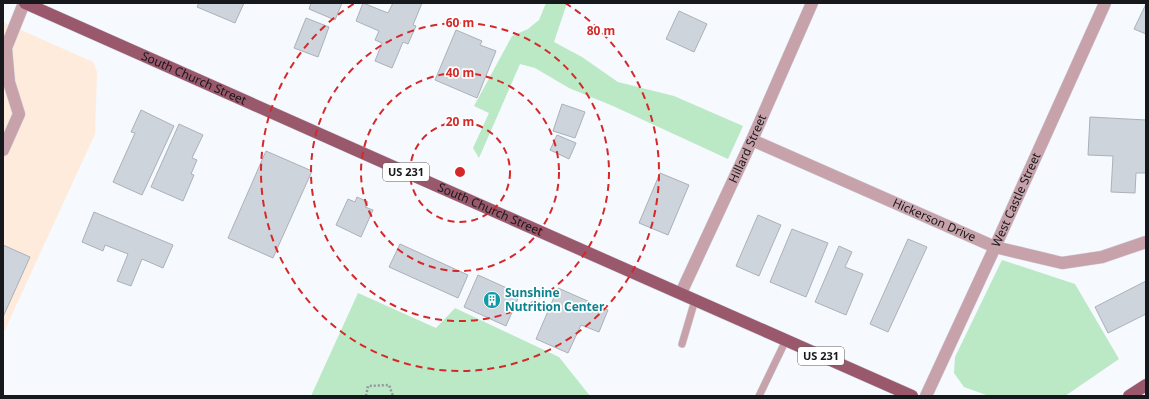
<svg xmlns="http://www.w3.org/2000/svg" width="1149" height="399" font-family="'Noto Sans',sans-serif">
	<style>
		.commercial { fill: #ffebdb }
		.green { fill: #bbe8c5 }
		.building { fill: #ced4dc; stroke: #abb1b9 }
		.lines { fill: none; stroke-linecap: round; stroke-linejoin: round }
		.service-casing { stroke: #d2d5da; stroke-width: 8 }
		.minor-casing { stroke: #d2d5da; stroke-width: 13 }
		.primary-casing { stroke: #d2d5da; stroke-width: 13 }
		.path { stroke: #94979b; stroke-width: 2.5; stroke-dasharray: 2 2; stroke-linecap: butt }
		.service { stroke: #c8a2ab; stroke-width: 7 }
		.minor { stroke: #c8a2ab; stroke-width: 12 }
		.primary { stroke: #9a586c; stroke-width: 12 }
		.ring { fill: none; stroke: #d62828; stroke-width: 2; stroke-dasharray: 7 5 }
		.labels { text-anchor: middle; stroke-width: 3.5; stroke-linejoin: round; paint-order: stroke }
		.shield { fill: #fff; stroke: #5c5d5f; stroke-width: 1 }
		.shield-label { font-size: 11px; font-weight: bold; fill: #16181b }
		.street-label { font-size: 12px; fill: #16181b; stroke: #fff }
		.culture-label { font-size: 12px; font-weight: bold; fill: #0d838f; stroke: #fff; text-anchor: start }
		.centre { fill: #d62828; stroke: #fff; stroke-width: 2 }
		.ring-label { font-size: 12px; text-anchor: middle; font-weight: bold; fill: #d62828; stroke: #fff; stroke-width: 3.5; stroke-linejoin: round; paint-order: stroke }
	</style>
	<rect width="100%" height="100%" fill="#f6f9fe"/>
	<path class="commercial" d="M3 22 93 62 97 72 95 134 3 334Z"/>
	<path class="green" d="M546 3H567L554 42 582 57 618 82 674 96 743 126 728 159 613 106 569 88 535 68 520 64 479 158 473 148 489 113 474 106 512 36 528 29 539 20Z
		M1002 260 1075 284 1119 359 1065 396H989L964 387 954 373 955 357Z
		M358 293 436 328 455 308 559 357 590 396H311Z"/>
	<path class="building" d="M199 3H244L235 23 197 7Z
		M311 3H342L335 20 309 9Z
		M363 3 388 13 393 3H422L413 25 416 26 408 44 403 42 392 68 375 61 382 43 375 40 379 31 356 21Z
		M1146 4V34L1134 29Z
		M679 11 707 24 694 52 666 39Z
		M306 18 329 27 318 57 294 48Z
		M456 30 482 41 480 45 496 51 477 98 435 80Z
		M562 104 585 112 575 138 553 131Z
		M141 110 174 126 142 195 113 182 135 133 131 132Z
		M1090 117 1146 120V173H1136L1135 193 1111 192 1113 156 1088 155Z
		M179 124 203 135 192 158 197 160 191 174 194 175 183 201 151 187Z
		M557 135 576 143 569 159 550 150Z
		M266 151 312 171 273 258 228 238Z
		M660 173 689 185 668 235 639 223Z
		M357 197 368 202 365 207 373 210 361 237 336 225 348 199 355 202Z
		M94 212 173 245 163 268 142 259 131 286 117 281 128 254 105 245 103 251 82 242Z
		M758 215 781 225 759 276 736 266Z
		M792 229 828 243 806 297 770 282Z
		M908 239 927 247 888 332 870 324Z
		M400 244 468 275 458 298 389 267Z
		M3 245 30 257 3 317Z
		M839 246 852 252 845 267 863 274 846 315 815 302Z
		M478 275 520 294 506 326 464 307Z
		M1146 281V314L1108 333 1095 307Z
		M558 288 608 310 599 332 581 325 568 353 536 339Z"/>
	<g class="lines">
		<defs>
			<path id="service" d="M682 344 695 300
				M759 396 786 340"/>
			<g id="minor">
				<path id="s1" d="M752 140 995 247 1062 263 1102 257 1146 242"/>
				<path d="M3 150 19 114 9 82 6 48 24 3"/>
				<path id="s2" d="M681 293 752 140 812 3"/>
				<path id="s3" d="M926 396 995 247 1105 3"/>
			</g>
			<g id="primary">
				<path id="s4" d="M25 3C320 135 617 265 912 396"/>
				<path d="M1129 396 1146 385"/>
			</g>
		</defs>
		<use href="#service" class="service-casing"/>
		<use href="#minor" class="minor-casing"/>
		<use href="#primary" class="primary-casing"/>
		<path class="path" d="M366 396 368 386 389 385 393 396"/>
		<use href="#service" class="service"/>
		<use href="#minor" class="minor"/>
		<use href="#primary" class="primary"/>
	</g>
	<g class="ring">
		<circle cx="460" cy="172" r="50"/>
		<circle cx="460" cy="172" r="99"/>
		<circle cx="460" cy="172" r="149"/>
		<path d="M565 3A199 199 0 1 1 355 3"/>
	</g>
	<defs>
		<symbol id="building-disc" viewBox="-11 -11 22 22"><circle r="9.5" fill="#0f9aa8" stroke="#fff"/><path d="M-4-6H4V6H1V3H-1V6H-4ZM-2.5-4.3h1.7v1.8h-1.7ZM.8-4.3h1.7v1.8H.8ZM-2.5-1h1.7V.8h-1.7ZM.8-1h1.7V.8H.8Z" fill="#fff"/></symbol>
	</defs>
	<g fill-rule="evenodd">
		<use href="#building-disc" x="482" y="290" width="20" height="20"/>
	</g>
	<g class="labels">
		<g class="shield">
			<rect x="383" y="163" width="46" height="18" rx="3"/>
			<rect x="798" y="347" width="46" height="18" rx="3"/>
		</g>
		<g class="shield-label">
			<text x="406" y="176">US 231</text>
			<text x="821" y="360">US 231</text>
		</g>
		<g class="street-label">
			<text dy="4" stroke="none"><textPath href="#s4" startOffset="185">South Church Street</textPath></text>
			<text dy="4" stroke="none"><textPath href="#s2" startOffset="159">Hillard Street</textPath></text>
			<text dy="4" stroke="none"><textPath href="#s3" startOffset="216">West Castle Street</textPath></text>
			<text dy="4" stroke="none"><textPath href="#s4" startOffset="509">South Church Street</textPath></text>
			<text dy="4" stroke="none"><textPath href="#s1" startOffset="199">Hickerson Drive</textPath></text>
		</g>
		<g class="culture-label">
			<text x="505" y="297">Sunshine<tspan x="505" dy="14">Nutrition Center</tspan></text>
		</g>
	</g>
	<circle cx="460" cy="172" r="6" class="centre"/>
	<g class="ring-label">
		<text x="460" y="27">60 m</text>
		<text x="601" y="35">80 m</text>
		<text x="460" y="77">40 m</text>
		<text x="460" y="126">20 m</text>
	</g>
	<rect width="1149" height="399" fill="none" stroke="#16181b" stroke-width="8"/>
</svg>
